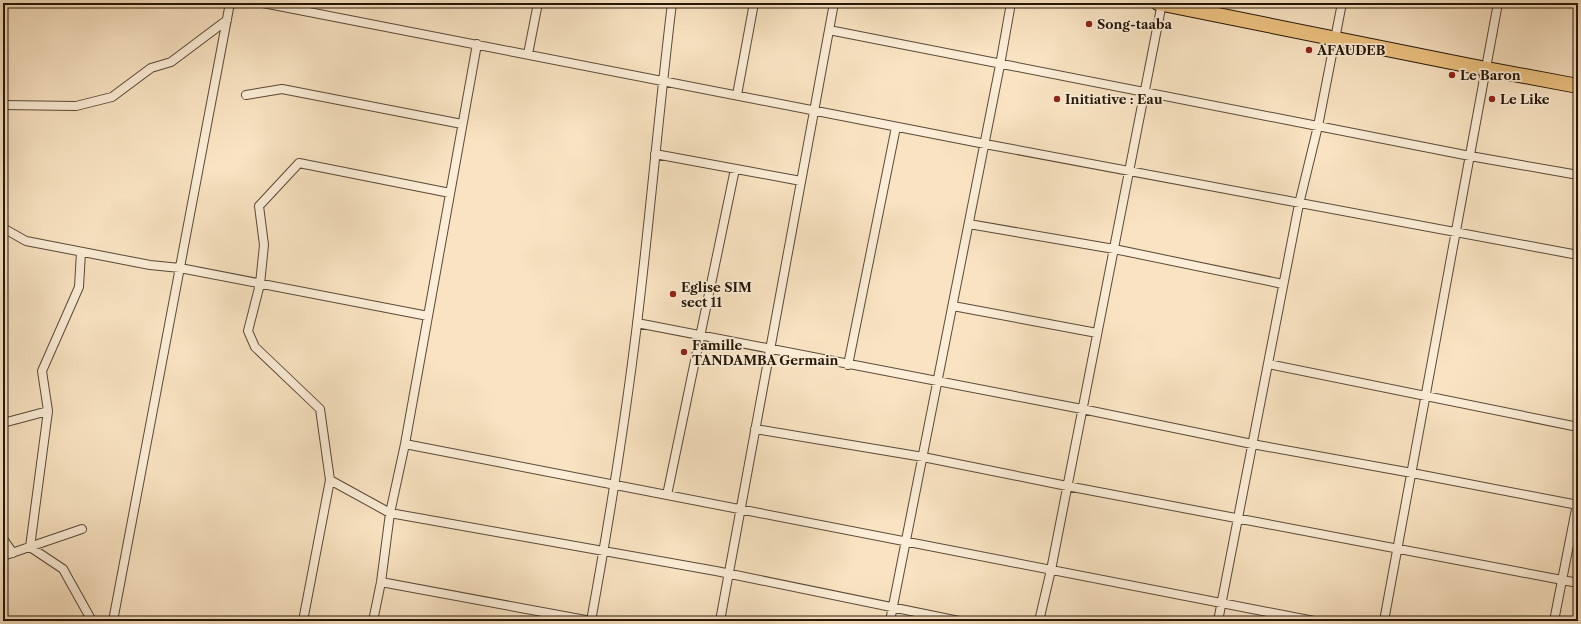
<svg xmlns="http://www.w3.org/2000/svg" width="1581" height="624" font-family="'Libre Caslon Text',serif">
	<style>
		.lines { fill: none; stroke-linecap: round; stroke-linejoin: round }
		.minor-casing { stroke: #5a4936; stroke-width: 10 }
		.trunk-casing { stroke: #251607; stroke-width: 16 }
		.minor { stroke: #fbedd7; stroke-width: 8 }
		.trunk { stroke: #ecc281; stroke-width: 14 }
		.poi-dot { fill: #8f2418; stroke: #fbedd7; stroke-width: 1.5 }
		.labels { text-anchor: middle; stroke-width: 3.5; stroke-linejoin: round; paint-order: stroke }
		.poi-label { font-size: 13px; font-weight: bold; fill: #251607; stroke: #fbedd7; text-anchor: start }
	</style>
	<rect width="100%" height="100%" fill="#f9e3c2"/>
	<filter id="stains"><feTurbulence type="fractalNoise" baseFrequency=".005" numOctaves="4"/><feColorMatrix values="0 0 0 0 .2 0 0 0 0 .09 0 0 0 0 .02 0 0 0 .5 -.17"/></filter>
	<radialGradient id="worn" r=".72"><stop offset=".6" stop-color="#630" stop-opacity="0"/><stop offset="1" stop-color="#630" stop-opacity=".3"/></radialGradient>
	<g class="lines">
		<defs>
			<path id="minor" d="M263 3 985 144 1578 255
				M829 30 1470 156 1578 175
				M528 54 538 3
				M246 95 282 89 462 124
				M737 95 754 3
				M3 105 76 106 112 97 151 68 171 62 227 20
				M655 154 801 181
				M450 193 299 163 259 206 264 245 260 284 248 331 255 347 320 409 330 480 390 513 716 571 959 621
				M969 224 1114 249 1283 284
				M3 228 26 241 150 265 180 268 428 316
				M81 252 79 287 42 371 48 411 30 547 63 569 92 621
				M953 306 1097 333
				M637 323 1082 409 1252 444 1412 473 1578 505
				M1268 364 1578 427
				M848 365 896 127
				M3 423 48 411
				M755 429 923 457 1067 486 1578 583
				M405 444 1314 621
				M667 495 735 169
				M3 539 13 553
				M3 556 82 529
				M381 582 591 621C609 522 625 423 637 324 650 217 659 110 672 3
				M113 621 230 3
				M303 621 330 480
				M373 621 381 582 390 513 405 444 477 44
				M720 621 834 3
				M890 621 1000 65 1011 3
				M1039 621 1051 570 1162 3
				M1218 621 1299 204 1318 126 1342 3
				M1384 621 1498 3
				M1554 621 1578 499"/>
			<path id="trunk" d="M1158 3 1471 66 1578 86"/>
		</defs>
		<use href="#minor" class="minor-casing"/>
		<use href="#trunk" class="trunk-casing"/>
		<use href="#minor" class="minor"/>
		<use href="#trunk" class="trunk"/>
	</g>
	<g class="poi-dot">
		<circle cx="1089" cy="24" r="4"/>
		<circle cx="1309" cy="50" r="4"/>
		<circle cx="1452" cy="75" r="4"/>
		<circle cx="1057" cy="99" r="4"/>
		<circle cx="1492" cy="99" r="4"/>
		<circle cx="673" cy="294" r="4"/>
		<circle cx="684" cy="352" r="4"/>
	</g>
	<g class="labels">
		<g class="poi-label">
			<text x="1097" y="29">Song-taaba</text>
			<text x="1317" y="55">AFAUDEB</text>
			<text x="1460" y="80">Le Baron</text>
			<text x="1065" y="104">Initiative : Eau</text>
			<text x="1500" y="104">Le Like</text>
			<text x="681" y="292">Eglise SIM<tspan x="681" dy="15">sect 11</tspan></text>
			<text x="692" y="350">Famille<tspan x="692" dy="15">TANDAMBA Germain</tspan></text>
		</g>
	</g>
	<rect width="1581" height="624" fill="none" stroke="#f9e3c2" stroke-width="16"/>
	<rect x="4" y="4" width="1573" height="616" fill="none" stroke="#251607" stroke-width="2"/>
	<rect x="8" y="8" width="1565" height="608" fill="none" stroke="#251607"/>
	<rect width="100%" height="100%" filter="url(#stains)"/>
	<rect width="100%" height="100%" fill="url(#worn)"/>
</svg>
